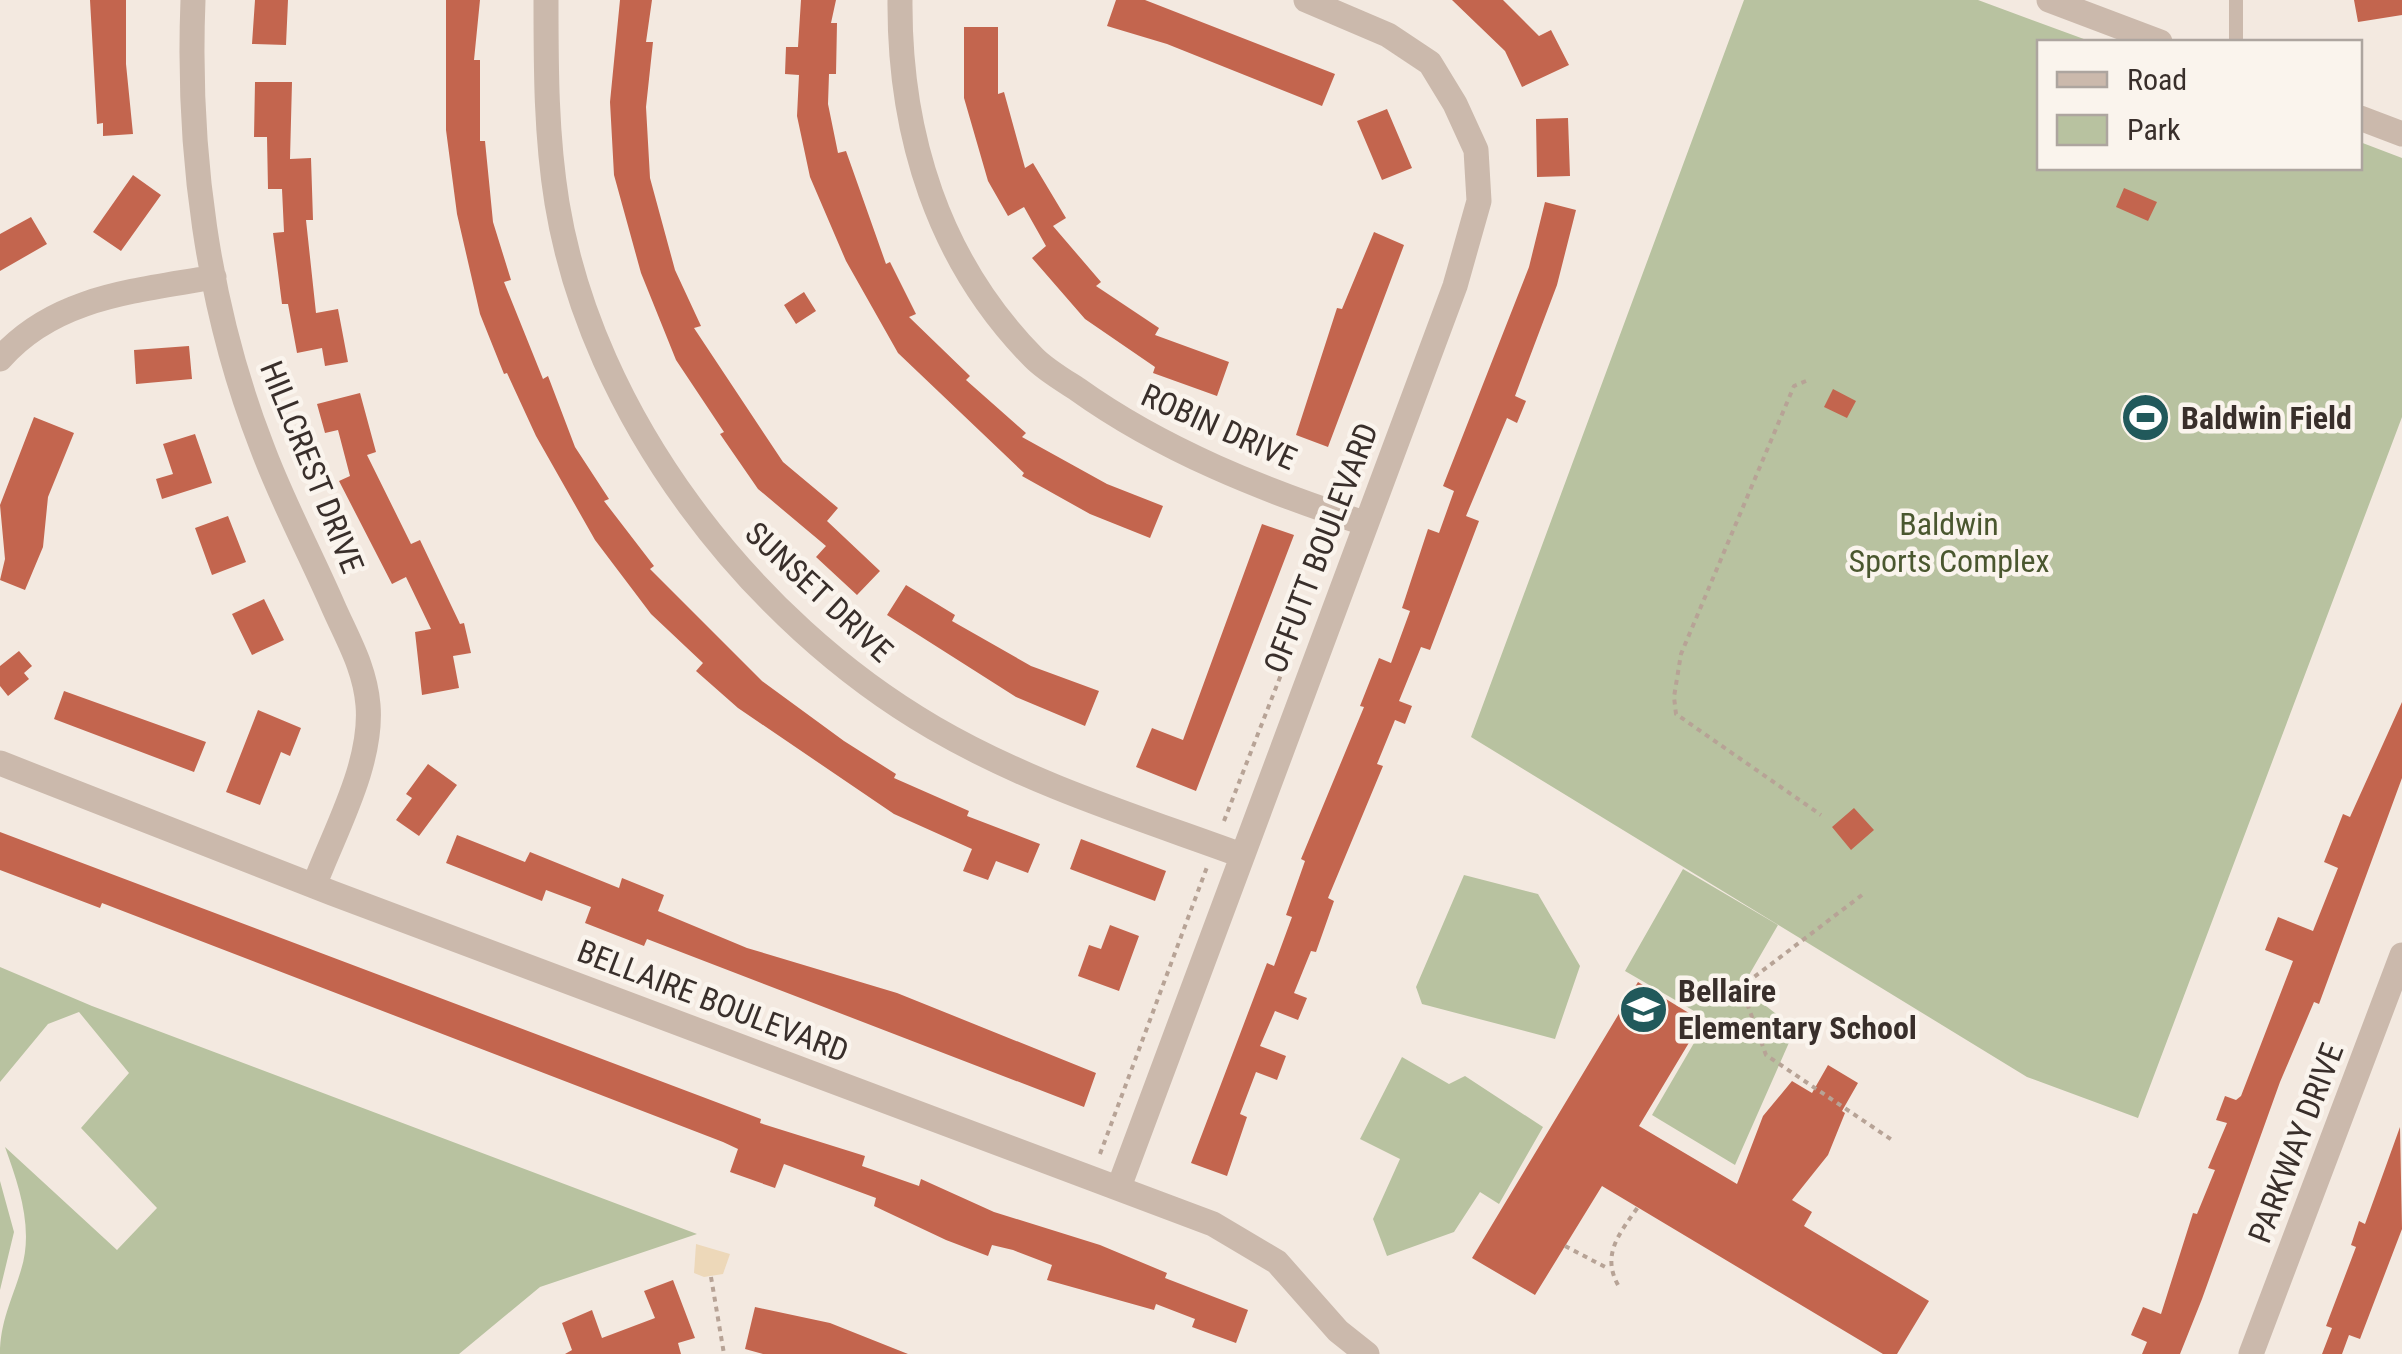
<svg xmlns="http://www.w3.org/2000/svg" width="2402" height="1354" font-family="'Roboto Condensed',sans-serif">
	<style>
		.green { fill: #b8c2a0 }
		.sand { fill: #edd8b9 }
		.building { fill: #c3654e }
		.lines { fill: none; stroke-linecap: round; stroke-linejoin: round }
		.path { stroke: #b7a396; stroke-width: 4; stroke-dasharray: 5 5; stroke-linecap: butt }
		.lane { stroke: #cbb9ac; stroke-width: 14 }
		.street { stroke: #cbb9ac; stroke-width: 25 }
		.labels { text-anchor: middle; stroke-width: 9; stroke-linejoin: round; paint-order: stroke }
		.poi-label { font-size: 32px; font-weight: bold; fill: #392f2b; stroke: #faf4ed; text-anchor: start }
		.street-label { font-size: 32px; fill: #392f2b; stroke: #faf4ed }
		.park-label { font-size: 32px; fill: #4a572f; stroke: #faf4ed }
	</style>
	<rect width="100%" height="100%" fill="#f3e9e0"/>
	<path class="green" d="M1744 0H1978L2092 42H2040V168H2360V142L2402 158V417L2138 1118 2027 1077 1471 737Z
		M1683 869 1778 925 1742 987 1795 1029 1735 1165 1652 1115 1708 1019 1625 971Z
		M1464 875 1538 894 1580 966 1555 1039 1422 1004 1416 987Z
		M0 967 92 1006 697 1234 540 1287 459 1354H0C0 1322 12 1300 21 1270 34 1229 19 1186 5 1147L117 1250 157 1208 81 1128 129 1073 79 1012 48 1024 0 1082Z
		M1402 1057 1449 1084 1465 1076 1543 1127 1499 1204 1480 1192 1454 1232 1387 1256 1373 1219 1400 1159 1360 1139Z
		M0 1181 14 1232 0 1290Z"/>
	<path class="sand" d="M696 1244 730 1254 723 1274 704 1277 694 1273Z"/>
	<path class="building" d="M90 0H126V64L133 134 103 136V123L97 124Z
		M255 0H288L286 45 252 44Z
		M446 0H480L474 60H480V141H485L493 222 511 280 504 282 543 379 548 376 575 447 609 499 604 501 654 566 650 569 762 681 844 741 896 774 894 778 969 811 967 816 1040 844 1028 873 996 861 988 880 963 871 972 849 894 814 738 708 696 671 703 663 651 614 595 540 536 436 507 373 504 374 480 314 457 214 446 130Z
		M620 0H652L646 42H653L646 107 650 178 675 270 701 326 694 328 783 462 838 508 827 521 880 571 857 595 816 557 826 546 758 489 720 434 724 432 676 360 641 273 614 175 610 102Z
		M801 0H836L831 23H837L836 74H829L828 104 838 153 846 151 886 264 890 262 916 314 909 317 970 376 966 380 1026 433 1022 437 1107 484 1163 506 1150 538 1090 514 1022 476 1024 473 898 353 846 261 810 177 797 116 799 75 785 74 786 47H798Z
		M1116 0H1145L1335 74 1322 106 1167 44 1107 26Z
		M1452 0H1503L1539 36 1551 30 1569 65 1522 87 1505 51Z
		M2354 0H2402V15L2358 22Z
		M964 27H998V94L1004 92 1025 168 1033 163 1066 218 1053 226 1101 282 1096 286 1159 328 1155 335 1229 362 1217 396 1153 373 1155 367 1085 319 1032 258 1046 246 1024 207 1008 216 988 181 964 98Z
		M255 82H292L290 159 311 158 313 220H306L316 313 338 309 348 362 325 366 322 348 297 353 288 304H282L273 233 284 232 282 189H268L267 137H254Z
		M1387 109 1412 168 1382 180 1357 121Z
		M1568 118 1570 176 1537 177 1536 119Z
		M133 175 161 195 121 251 93 232Z
		M2124 188 2157 202 2148 221 2116 207Z
		M1545 202 1576 210 1557 285 1515 396 1526 401 1517 423 1507 418 1466 516 1479 521 1430 650 1421 647 1399 701 1412 706 1405 724 1395 720 1377 764 1383 766 1328 898 1334 901 1316 952 1311 951 1294 993 1307 998 1298 1020 1275 1011 1260 1046 1286 1056 1277 1080 1256 1072 1240 1114 1247 1117 1227 1176 1191 1163 1267 963 1274 966 1292 917 1286 915 1305 861 1301 859 1364 707 1360 706 1379 658 1391 663 1410 611 1402 608 1428 529 1439 533 1454 491 1443 486 1529 267Z
		M31 217 47 244 0 271V234Z
		M1374 232 1404 245 1328 447 1296 435 1337 308 1342 309Z
		M804 292 816 311 796 324 784 305Z
		M189 346 192 379 136 384 134 350Z
		M1833 389 1856 401 1847 418 1824 407Z
		M360 393 376 452 367 455 411 544 420 540 460 624 464 623 471 653 453 656 459 688 422 695 415 632 431 629 406 577 392 584 339 481 350 476 338 430 325 433 317 404Z
		M34 417 74 433 48 497 43 547 25 590 0 580 5 559 0 505Z
		M195 434 212 483 162 499 156 479 173 474 163 444Z
		M228 516 246 562 212 575 195 528Z
		M1262 524 1294 535 1196 791 1136 767 1152 728 1183 740Z
		M906 585 955 615 952 621 1031 666 1099 691 1085 726 1016 697 887 615Z
		M264 599 284 640 252 655 232 614Z
		M19 651 32 666 24 673 29 679 8 696 0 686V666Z
		M64 691 206 742 194 772 54 719Z
		M2402 702V778L2319 1004 2314 1002 2280 1082 2202 1299 2180 1354H2142L2147 1342 2131 1335 2143 1307 2161 1314 2193 1213 2197 1214 2215 1170 2208 1168 2227 1123 2216 1120 2225 1096 2236 1100 2241 1096 2293 961 2265 950 2278 917 2313 931 2338 868 2324 862 2343 814 2350 817Z
		M258 710 301 728 290 756 281 752 260 805 226 792Z
		M428 764 457 785 419 836 396 820 412 798 406 794Z
		M1854 808 1874 830 1851 850 1832 827Z
		M0 832 761 1119 760 1123 865 1156 862 1166 919 1186 921 1179 994 1212 1100 1245 1167 1273 1165 1278 1248 1310 1236 1343 1192 1327 1195 1319 1156 1304 1154 1310 1047 1280 1052 1265 1013 1250 992 1245 988 1256 946 1240 874 1206 876 1198 784 1164 775 1188 730 1172 738 1149 723 1142 102 903 100 908 0 870Z
		M457 835 525 862 530 852 619 888 622 878 664 895 658 911 747 948 897 993 1096 1073 1084 1107 647 939 644 946 585 923 591 907 546 890 542 901 446 863Z
		M1081 839 1166 871 1155 901 1070 869Z
		M1110 925 1139 936 1119 991 1078 976 1089 945 1101 949Z
		M1638 982 1702 1021 1639 1126 1737 1184 1763 1116 1792 1081 1812 1093 1828 1065 1858 1083 1842 1111 1845 1113 1828 1155 1792 1200 1812 1212 1804 1226 1929 1301 1897 1354H1883L1602 1186 1535 1295 1472 1258Z
		M2400 1127 2402 1229 2360 1339 2349 1335 2342 1354H2322L2332 1328 2326 1326 2356 1247 2351 1245 2359 1221 2365 1224Z
		M673 1280 695 1338 678 1343 681 1354H565L572 1350 562 1323 592 1310 602 1338 655 1318 644 1291Z
		M755 1307 830 1323 908 1354H763L745 1349Z"/>
	<g class="lines">
		<path class="path" d="M1806 381 1794 386 1681 654 1674 697 1676 714 1821 815
			M1224 821 1284 667
			M1862 895 1741 987 1766 1055 1892 1140
			M1100 1154 1207 867
			M1565 1246 1609 1269
			M711 1277 724 1354
			M1618 1285C1601 1254 1620 1233 1638 1207"/>
		<path class="lane" d="M2236 42V0"/>
		<path class="street" d="M193 0C187 151 207 306 262 447 282 501 310 553 333 606 348 640 365 668 368 705 373 764 334 832 314 886
			M546 0C546 69 546 135 557 203 592 416 750 621 934 728 1030 784 1137 817 1241 855
			M900 0C899 134 938 261 1034 358 1046 370 1063 380 1077 389 1162 450 1265 491 1364 523
			M2049 0 2160 42
			M2360 118 2402 134
			M0 359C55 296 137 291 214 277
			M0 763 332 893 1213 1224 1277 1262 1338 1331 1367 1354
			M1119 1187 1455 286 1479 201 1476 150 1455 104 1430 63 1388 35 1306 0
			M2251 1354 2402 955"/>
	</g>
	<defs>
		<symbol id="stadium-disc" viewBox="-11 -11 22 22"><circle r="9.5" fill="#21595b" stroke="#faf4ed"/><path d="M0-5a6.5 5 0 1 0 0 10a6.5 5 0 1 0 0-10ZM-3.5-1.8h7v3.6h-7Z" fill="#fff"/></symbol>
		<symbol id="school-disc" viewBox="-11 -11 22 22"><circle r="9.5" fill="#21595b" stroke="#faf4ed"/><path d="M0-5L7-2L0 1L-7-2ZM-4 1L0 2.5L4 1V4Q0 6-4 4Z" fill="#fff"/></symbol>
	</defs>
	<g fill-rule="evenodd">
		<use href="#stadium-disc" x="2118" y="390" width="55" height="55"/>
		<use href="#school-disc" x="1616" y="982" width="55" height="55"/>
	</g>
	<g class="labels">
		<g class="poi-label">
			<text x="2181" y="429">Baldwin Field</text>
			<text x="1678" y="1002">Bellaire<tspan x="1678" dy="37">Elementary School</tspan></text>
		</g>
		<g class="street-label">
			<text transform="translate(1219 427) rotate(24)" y="11">ROBIN DRIVE</text>
			<text transform="translate(312 467) rotate(68)" y="11">HILLCREST DRIVE</text>
			<text transform="translate(1321 548) rotate(-69)" y="11">OFFUTT BOULEVARD</text>
			<text transform="translate(819 592) rotate(43)" y="11">SUNSET DRIVE</text>
			<text transform="translate(713 1001) rotate(21)" y="11">BELLAIRE BOULEVARD</text>
			<text transform="translate(2296 1143) rotate(-69)" y="11">PARKWAY DRIVE</text>
		</g>
		<g class="park-label">
			<text x="1949" y="535">Baldwin<tspan x="1949" dy="37">Sports Complex</tspan></text>
		</g>
	</g>
	<rect x="2037" y="40" width="325" height="130" fill="#faf4ed" stroke="#ada59f" stroke-width="2.5"/>
	<rect x="2057" y="72" width="50" height="15" fill="#cbb9ac" stroke="#ada59f" stroke-width="2.5"/>
	<text x="2127" y="90" font-size="30" fill="#392f2b">Road</text>
	<rect x="2057" y="115" width="50" height="30" fill="#b8c2a0" stroke="#ada59f" stroke-width="2.5"/>
	<text x="2127" y="140" font-size="30" fill="#392f2b">Park</text>
</svg>
